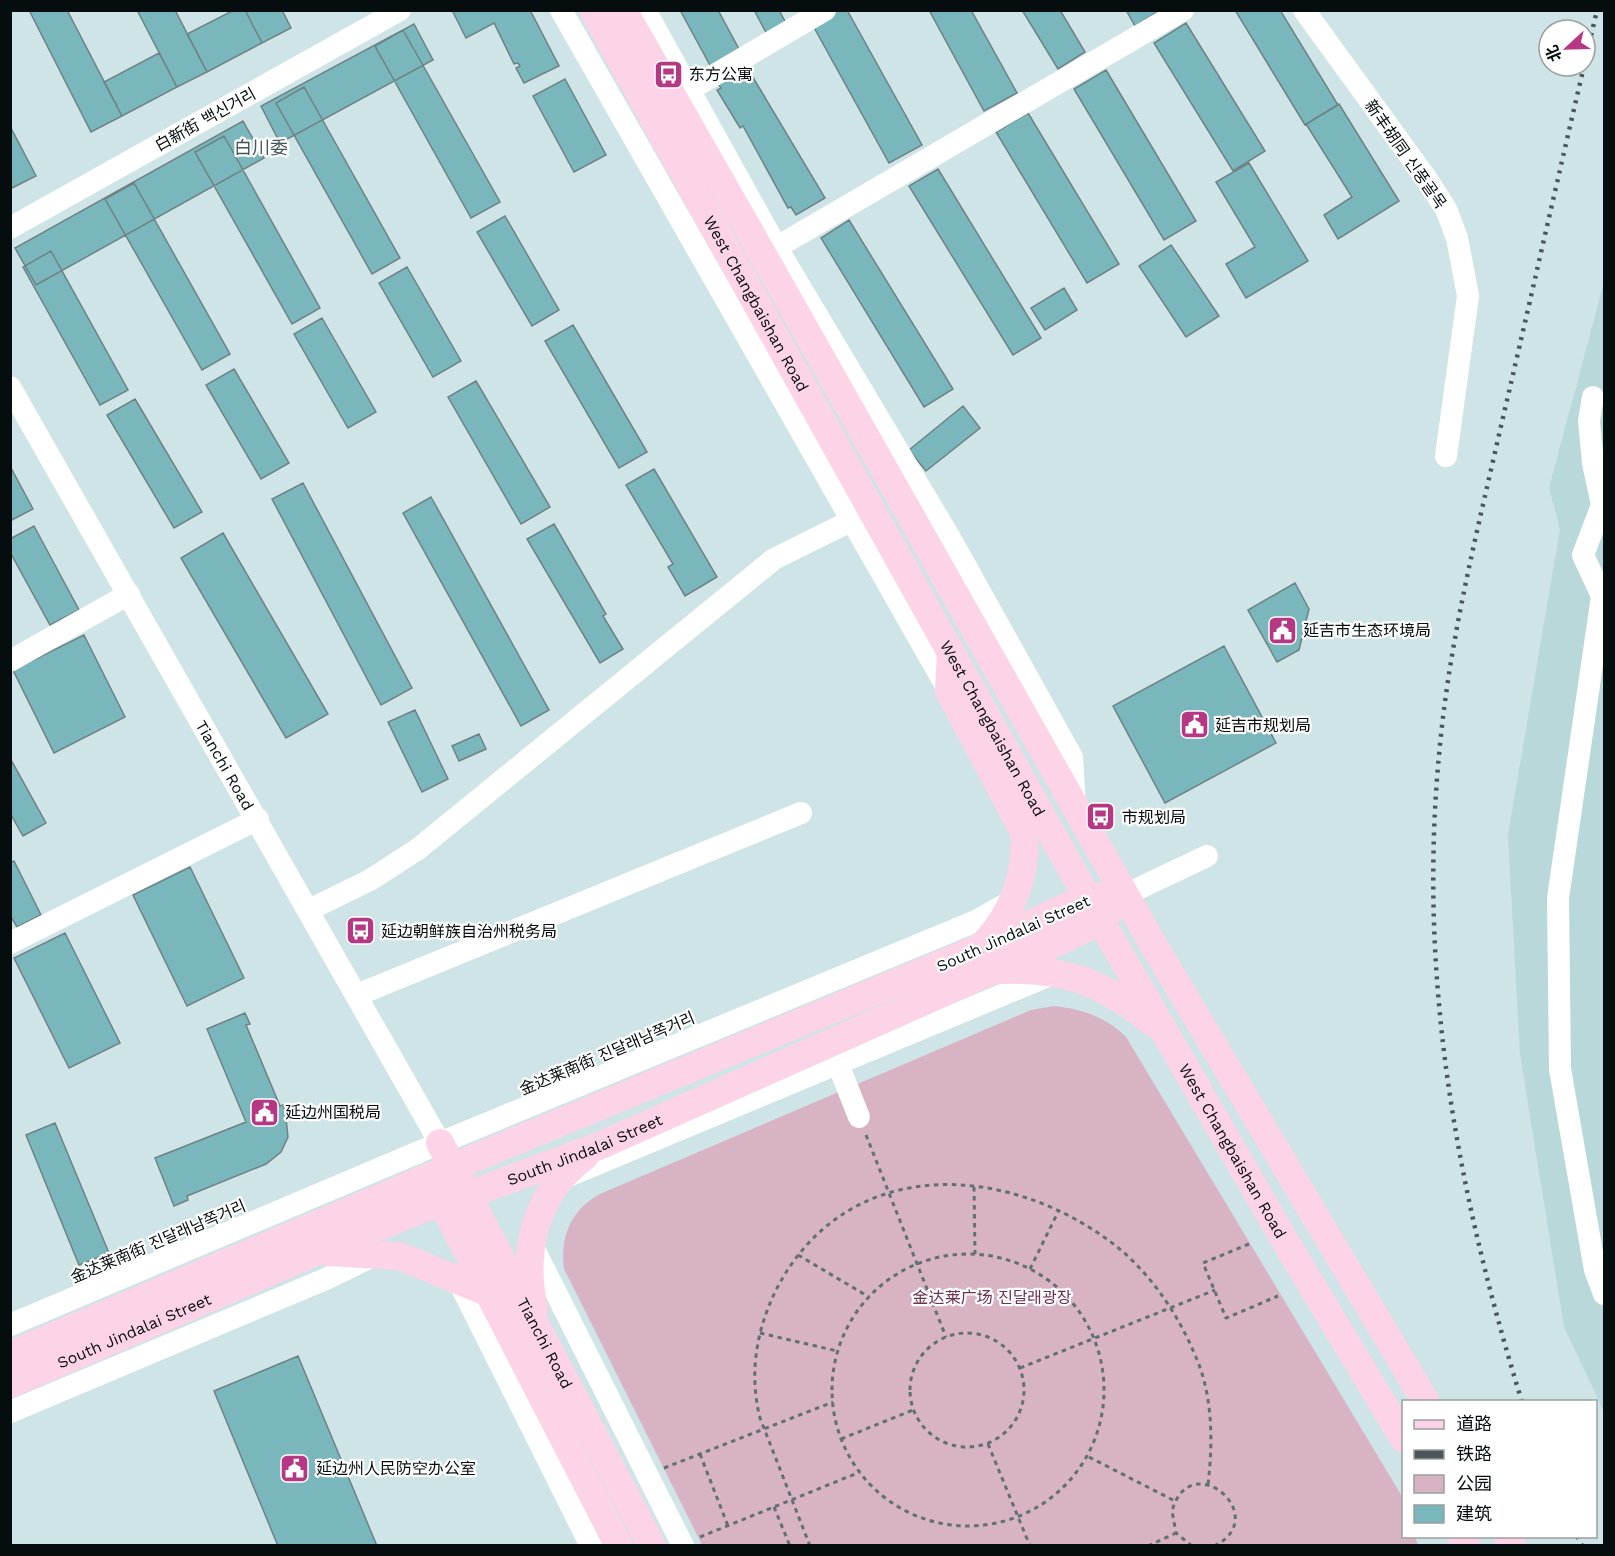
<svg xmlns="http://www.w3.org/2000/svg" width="1615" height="1556" font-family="'Work Sans','Noto Sans SC','Noto Sans KR',sans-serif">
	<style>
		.built { fill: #b9d8da }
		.green { fill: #d7b3c4 }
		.building { fill: #79b7bc; stroke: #6e8284; stroke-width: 1.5 }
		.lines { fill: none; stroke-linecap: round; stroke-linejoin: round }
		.path { stroke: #627071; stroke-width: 3; stroke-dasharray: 4.5 4.5; stroke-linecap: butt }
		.minor { stroke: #fff; stroke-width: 22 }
		.major { stroke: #fdd3e8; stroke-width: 28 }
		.rail { stroke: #4a5657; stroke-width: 4.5; stroke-dasharray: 3 6; stroke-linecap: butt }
		.labels { text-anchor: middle; stroke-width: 4.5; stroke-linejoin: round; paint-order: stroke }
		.poi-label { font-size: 16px; fill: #060d0e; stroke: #fff; text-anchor: start }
		.street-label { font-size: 16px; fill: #060d0e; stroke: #fff }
		.park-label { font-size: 16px; fill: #6d3252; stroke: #fff }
		.neighbourhood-label { font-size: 18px; fill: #435658; stroke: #fff }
	</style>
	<rect width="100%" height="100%" fill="#cee4e6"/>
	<path class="built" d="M1604 282V1412L1564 1327 1520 1054 1508 835 1560 529 1549 488Z"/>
	<path class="green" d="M1054 1006C1082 1009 1106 1017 1126 1037L1403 1498 1404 1536 1415 1537 1418 1545H702L564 1269C560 1236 571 1210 600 1194L1031 1010Z"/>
	<path class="building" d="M29 10H67L122 116 91 132Z
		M137 10H175L207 72 177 87Z
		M234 10H245L262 43 207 72 187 34Z
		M245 10H282L291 28 262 43Z
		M452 10H530L559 66 524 83 516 68 520 66 518 63 514 64 494 23 466 38Z
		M680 10H718L740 51 711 67Z
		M754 10H779L788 27 769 38Z
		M832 10H847L922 145 889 163 811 22Z
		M929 10H971L1017 93 984 111Z
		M1022 10H1060L1085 52 1058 69Z
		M1126 10H1161L1135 26Z
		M1235 10H1280L1338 105 1305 125Z
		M1186 23 1265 151 1233 171 1154 43Z
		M414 24 433 60 280 143 261 106Z
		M403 30 500 202 471 218 375 46Z
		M159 53 177 87 122 116 104 82Z
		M745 64 825 198 796 215 791 207 788 208 743 126 740 128 717 90 721 88 716 81Z
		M1106 70 1196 221 1164 240 1074 89Z
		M565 79 606 155 574 172 533 96Z
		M304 87 400 258 372 274 276 103Z
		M1339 104 1399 201 1338 239 1324 215 1352 197 1306 124Z
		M1028 113 1119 264 1087 283 996 132Z
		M243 121 264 158 36 285 15 248Z
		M10 126 36 176 10 189Z
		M224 136 320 308 292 324 195 152Z
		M1249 163 1308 261 1246 298 1226 264 1255 247 1216 182Z
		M938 169 1041 338 1013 355 909 186Z
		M134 183 230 354 202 370 105 199Z
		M505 216 559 310 532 326 477 232Z
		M849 220 953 389 924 407 821 238Z
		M1171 245 1219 316 1186 337 1139 266Z
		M51 251 128 390 100 405 23 267Z
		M407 267 461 361 433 377 379 283Z
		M1064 288 1077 310 1045 330 1031 308Z
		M322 318 376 412 348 428 294 334Z
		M573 325 647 452 619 468 545 341Z
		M234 369 289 463 261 479 206 385Z
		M476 381 550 507 521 524 448 397Z
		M135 399 202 512 174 528 107 415Z
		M963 406 980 428 926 471 909 450Z
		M10 466 33 509 10 521Z
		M654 469 717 577 685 596 668 567 673 564 626 485Z
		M303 483 412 688 381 705 272 499Z
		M431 497 549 710 521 726 403 513Z
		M554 524 606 614 603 616 623 649 600 663 527 539Z
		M34 526 79 610 50 625 10 552V539Z
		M223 533 328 714 286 738 181 558Z
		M1295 583 1309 609 1299 650 1277 662 1248 610Z
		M84 635 125 717 54 753 13 670Z
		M1224 646 1276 743 1165 803 1113 706Z
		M415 710 448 779 422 792 388 722Z
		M479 734 486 749 459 761 452 746Z
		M10 758 46 823 23 836 10 813Z
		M14 861 41 915 17 927 10 915V863Z
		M190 867 244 978 187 1006 133 895Z
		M65 933 120 1043 69 1068 14 958Z
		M245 1013 250 1024 246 1025 280 1106 283 1105 289 1117 286 1118 288 1137 281 1152 266 1164 187 1196 188 1200 174 1206 155 1158 246 1122 207 1029Z
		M55 1123 109 1253 79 1265 26 1135Z
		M298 1356 377 1546H278L214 1391Z"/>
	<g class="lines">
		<path class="path" d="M866 1135 946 1337
			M974 1187 975 1254
			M1249 1244 1203 1263 1226 1318 1278 1296
			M832 1390a136 136 0 1 1 272 0a136 136 0 1 1-272 0Z
			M798 1255 869 1297
			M1030 1269 1059 1210
			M910 1390a57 57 0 1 1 114 0a57 57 0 1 1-114 0Z
			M760 1333 837 1351
			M1020 1368 1215 1290
			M841 1439 913 1410
			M988 1444 1030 1546
			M700 1454 728 1526
			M1089 1457 1175 1501
			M664 1468 833 1402
			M774 1507 790 1546
			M700 1537 860 1472
			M810 1546 760 1418C749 1374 756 1331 776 1290 846 1154 1007 1161 1116 1246 1150 1273 1178 1314 1195 1355 1213 1395 1213 1441 1208 1485
			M1148 1546 1176 1533
			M1192 1546 1176 1533 1172 1511C1190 1445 1274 1517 1214 1546"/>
		<g class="minor">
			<path d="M561 10 949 691"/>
			<path d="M645 10 777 248 950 538 1072 757 1075 805"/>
			<path d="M1304 10 1426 178 1446 209 1457 238 1468 296 1446 456"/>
			<path d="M689 90 825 10"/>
			<path d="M10 228 400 10"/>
			<path d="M765 254 1183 10"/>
			<path id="s1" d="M10 387 440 1143"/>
			<path d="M1593 397 1589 421 1593 463 1602 505 1583 555 1602 596 1558 898 1560 1069 1595 1270 1604 1294"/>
			<path d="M10 661 129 594"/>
			<path d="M1125 895 1207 856"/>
			<path d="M309 910 370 880 418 849 774 559 863 515"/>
			<path d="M10 943 258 819"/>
			<path d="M357 995 801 813"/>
			<path d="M838 1064 859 1117"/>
			<path d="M568 1176 1055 973"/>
			<path d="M531 1243 683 1546"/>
			<path d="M457 1278 591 1546"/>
			<path d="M10 1325 440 1143 976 921 1013 900"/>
			<path d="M10 1412 328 1278 375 1255"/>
		</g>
		<g class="major">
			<path id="s2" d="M593 10 1087 897 1285 1241 1404 1439"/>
			<path d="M623 10 763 255 1150 939 1426 1402"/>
			<path d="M951 652 949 691 1024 832C1027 874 1013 913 984 944"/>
			<path d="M1003 970C1066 968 1106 984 1153 1023"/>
			<path id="s3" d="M440 1143 652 1546"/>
			<path d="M434 1187 619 1546"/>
			<path d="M328 1252 399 1256 487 1292"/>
			<path d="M534 1309C521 1250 536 1192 585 1156"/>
			<path d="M10 1355 429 1177 980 948 1087 897 1106 896"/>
			<path id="s4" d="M10 1384 316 1252 442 1201 468 1195 599 1146 1064 939 1101 921 1113 907"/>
			<path d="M1461 1536 1467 1546"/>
			<path d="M1507 1536 1512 1546"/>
		</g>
		<path class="rail" d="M1585 62 1597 10
			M1522 1402C1454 1181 1416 966 1441 735 1452 630 1478 528 1501 426 1529 306 1556 186 1584 66
			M1577 1536 1582 1546"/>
	</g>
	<defs>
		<symbol id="bus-square" viewBox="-11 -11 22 22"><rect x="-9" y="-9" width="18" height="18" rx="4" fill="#b63784" stroke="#fff"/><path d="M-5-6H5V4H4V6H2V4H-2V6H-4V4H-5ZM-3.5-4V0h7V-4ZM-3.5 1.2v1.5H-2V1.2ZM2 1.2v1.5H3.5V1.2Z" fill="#fff"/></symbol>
		<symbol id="civic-square" viewBox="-11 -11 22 22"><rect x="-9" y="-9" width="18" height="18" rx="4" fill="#b63784" stroke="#fff"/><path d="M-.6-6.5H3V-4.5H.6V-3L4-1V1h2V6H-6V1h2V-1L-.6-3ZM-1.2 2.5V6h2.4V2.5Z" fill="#fff"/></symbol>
	</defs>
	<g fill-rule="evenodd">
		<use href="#bus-square" x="652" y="58" width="33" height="33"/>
		<use href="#civic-square" x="1266" y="614" width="33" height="33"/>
		<use href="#civic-square" x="1178" y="708" width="33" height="33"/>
		<use href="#bus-square" x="1084" y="800" width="33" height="33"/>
		<use href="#bus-square" x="344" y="914" width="33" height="33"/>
		<use href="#civic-square" x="248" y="1096" width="33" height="33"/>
		<use href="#civic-square" x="278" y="1452" width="33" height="33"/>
	</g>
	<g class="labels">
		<g class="poi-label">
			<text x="689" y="80">东方公寓</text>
			<text x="1303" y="636">延吉市生态环境局</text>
			<text x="1215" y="731">延吉市规划局</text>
			<text x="1122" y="823">市规划局</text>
			<text x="381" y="937">延边朝鲜族自治州税务局</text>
			<text x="285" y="1118">延边州国税局</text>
			<text x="316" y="1474">延边州人民防空办公室</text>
		</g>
		<g class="street-label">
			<text transform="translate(205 119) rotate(-29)" y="6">白新街 백신거리</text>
			<text transform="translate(1406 154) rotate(55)" y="6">新丰胡同 신풍골목</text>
			<text dy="6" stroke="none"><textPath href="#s2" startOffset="336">West Changbaishan Road</textPath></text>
			<text dy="6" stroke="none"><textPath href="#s2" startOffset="822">West Changbaishan Road</textPath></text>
			<text dy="6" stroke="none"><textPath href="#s1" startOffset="435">Tianchi Road</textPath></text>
			<text transform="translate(1013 933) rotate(-24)" y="6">South Jindalai Street</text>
			<text transform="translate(607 1053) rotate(-23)" y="6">金达莱南街 진달래남쪽거리</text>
			<text dy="6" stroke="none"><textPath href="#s4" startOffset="621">South Jindalai Street</textPath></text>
			<text dy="6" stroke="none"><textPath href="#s2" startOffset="1308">West Changbaishan Road</textPath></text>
			<text transform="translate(158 1241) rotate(-23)" y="6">金达莱南街 진달래남쪽거리</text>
			<text dy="6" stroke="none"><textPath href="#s4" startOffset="135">South Jindalai Street</textPath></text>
			<text dy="6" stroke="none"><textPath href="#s3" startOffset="226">Tianchi Road</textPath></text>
		</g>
		<g class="park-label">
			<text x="992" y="1303">金达莱广场 진달래광장</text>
		</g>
		<g class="neighbourhood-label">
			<text x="261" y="154">白川委</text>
		</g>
	</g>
	<rect width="1615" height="1556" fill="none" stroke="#060d0e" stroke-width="24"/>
	<rect x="1402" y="1400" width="195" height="138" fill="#ffffff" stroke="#9b9e9f" stroke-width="1.5"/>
	<rect x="1414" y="1420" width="30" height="9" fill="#fdd3e8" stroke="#9b9e9f" stroke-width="1.5"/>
	<text x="1456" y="1430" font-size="18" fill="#060d0e">道路</text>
	<rect x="1414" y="1450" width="30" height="9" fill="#4a5657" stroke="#9b9e9f" stroke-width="1.5"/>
	<text x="1456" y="1460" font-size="18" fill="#060d0e">铁路</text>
	<rect x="1414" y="1475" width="30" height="18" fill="#d7b3c4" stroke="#9b9e9f" stroke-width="1.5"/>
	<text x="1456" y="1490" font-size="18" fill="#060d0e">公园</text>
	<rect x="1414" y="1505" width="30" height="18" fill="#79b7bc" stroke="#9b9e9f" stroke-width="1.5"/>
	<text x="1456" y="1520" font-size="18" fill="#060d0e">建筑</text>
	<g transform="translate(1567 48) rotate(248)"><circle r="28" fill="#ffffff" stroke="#9b9e9f" stroke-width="1.5"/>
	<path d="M0-4.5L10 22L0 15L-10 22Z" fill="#b63784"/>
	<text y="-9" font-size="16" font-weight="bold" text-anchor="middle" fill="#060d0e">北</text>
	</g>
</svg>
